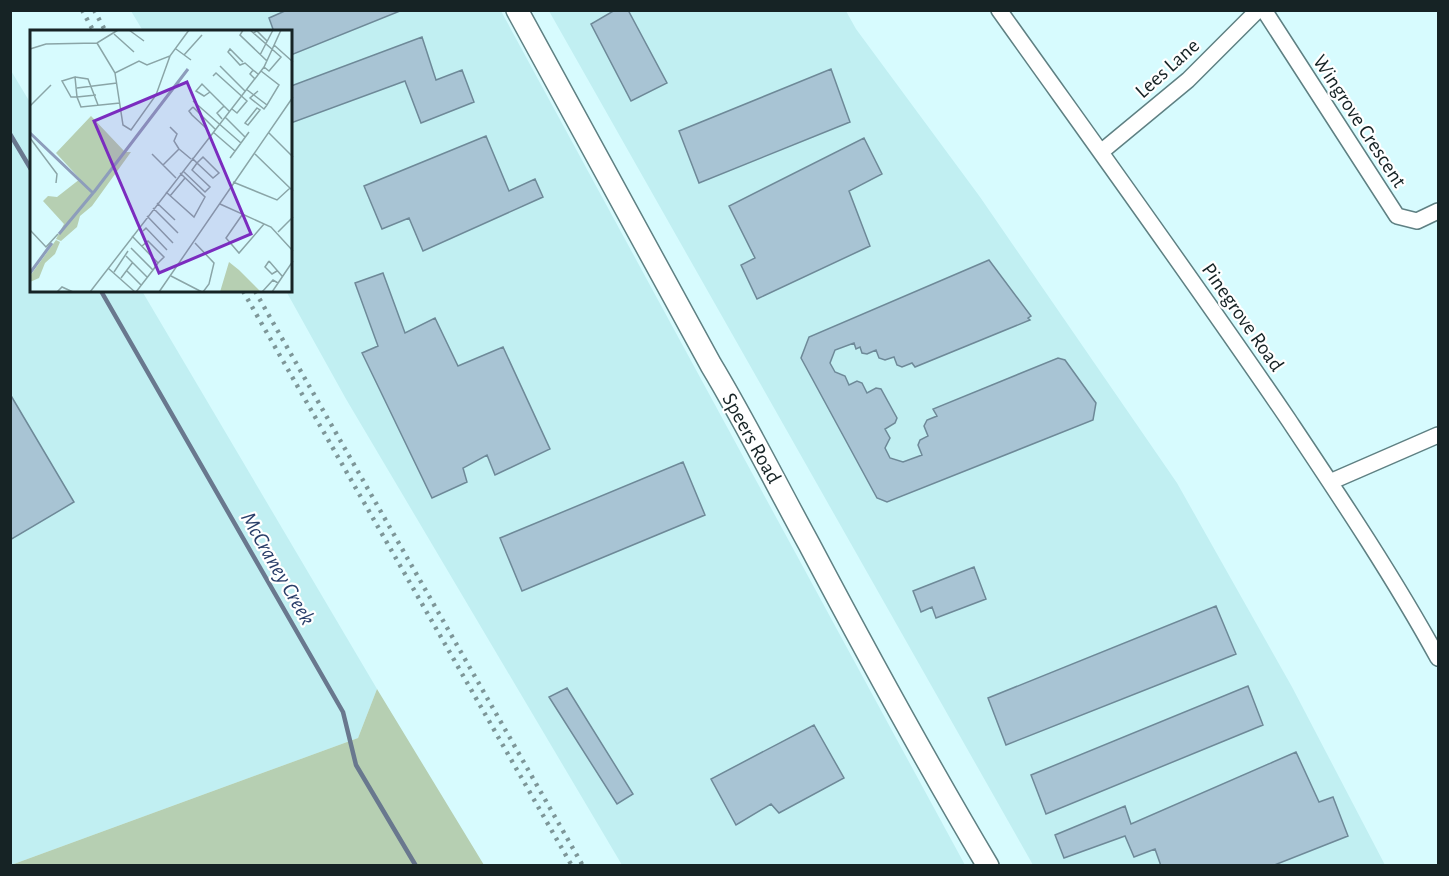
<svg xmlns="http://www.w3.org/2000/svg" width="1449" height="876" font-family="'Alegreya Sans',sans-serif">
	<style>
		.built { fill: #c1eff2 }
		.green { fill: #b6cfb2 }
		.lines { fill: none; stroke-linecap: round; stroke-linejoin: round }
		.stream { stroke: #69788e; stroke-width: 4.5 }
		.building { fill: #a8c4d4; stroke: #6e8998; stroke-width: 1.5 }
		.minor-casing { stroke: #5f8083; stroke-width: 18 }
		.secondary-casing { stroke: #5f8083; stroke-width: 24 }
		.minor { stroke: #fff; stroke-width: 15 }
		.secondary { stroke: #fff; stroke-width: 21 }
		.rail { stroke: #7d9698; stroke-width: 4.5; stroke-dasharray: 3 6; stroke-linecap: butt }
		.labels { text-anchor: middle; stroke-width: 4.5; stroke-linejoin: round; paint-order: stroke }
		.street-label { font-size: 21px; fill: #162325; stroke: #fff }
		.water-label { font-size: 22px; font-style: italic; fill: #293e69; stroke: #fff }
		.inset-river { fill: none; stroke: #8d9dbb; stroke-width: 3 }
		.inset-road { fill: none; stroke: #8aa5a7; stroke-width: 1.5 }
		.view { fill: #7b2cbf; fill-opacity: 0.15; stroke: #7b2cbf; stroke-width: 3 }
		.inset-edge { fill: none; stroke: #162325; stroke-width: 3 }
	</style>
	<rect width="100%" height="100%" fill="#d7fbfe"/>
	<path class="built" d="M131 11H501L965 865H622L346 399 286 291H291V32L143 31Z
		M549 11H846L856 29 980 197 1177 483 1292 687 1385 865H1033Z
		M10 69 31 104 32 291H142L377 689 358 738 11 865Z"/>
	<path class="green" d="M377 689 484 865H11L358 738Z"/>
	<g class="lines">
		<path class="stream" d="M10 134 32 171
			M101 291 343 712 356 765 416 866"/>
	</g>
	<path class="building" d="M287 10H400V11L291 55V32H274L269 18Z
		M615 10H628L667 83 631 101 591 24Z
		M422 37 436 80 462 70 474 102 421 123 405 81 291 123V86Z
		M831 69 850 122 699 183 679 131Z
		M486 136 509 191 535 179 543 197 423 251 409 218 382 229 364 186Z
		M864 138 882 174 849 191 870 246 757 299 741 265 755 258 729 206Z
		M989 260 1031 316 1028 318 1030 320 915 367 912 363 902 367 897 365 894 357 885 360 879 358 876 350 867 354 862 353 860 347 856 349 854 343 835 350 830 363 835 372 845 376 849 385 857 381 862 383 867 393 876 388 881 389 897 418 895 423 885 429 890 438 885 448 890 458 903 462 922 455 918 445 920 440 928 436 924 426 927 420 937 416 933 409 1058 358 1065 360 1096 403 1093 420 887 502 877 498 801 358 809 337Z
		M383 273 405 333 435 318 458 366 503 347 550 449 495 475 487 455 463 468 467 482 432 498 362 353 378 346 355 283Z
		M10 394 74 502 10 540Z
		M683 462 705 515 522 591 500 538Z
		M974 567 986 599 936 618 932 607 921 612 913 591Z
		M1216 606 1236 654 1006 745 988 698Z
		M1248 686 1263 725 1046 814 1031 775Z
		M567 688 633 794 617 804 549 697Z
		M814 725 844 778 779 813 771 804 736 825 711 779Z
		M1296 752 1319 802 1333 797 1348 836 1272 866H1161L1155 849 1134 857 1125 836 1064 858 1055 835 1125 806 1131 824Z"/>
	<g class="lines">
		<defs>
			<path id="minor" d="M999 10C1096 146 1194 281 1288 419 1340 497 1393 576 1438 658
				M1264 10 1397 216 1417 221 1438 211
				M1101 152 1188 80 1258 10
				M1330 482 1438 435"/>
			<path id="secondary" d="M517 10 711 365C746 423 776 484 809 544 866 652 925 760 988 866"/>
		</defs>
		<use href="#minor" class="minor-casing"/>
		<use href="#secondary" class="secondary-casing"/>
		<use href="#minor" class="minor"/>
		<use href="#secondary" class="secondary"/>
		<path class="rail" d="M82 10 94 32
			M94 10 106 32
			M243 291 572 866
			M255 291 583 866"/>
	</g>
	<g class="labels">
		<g class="street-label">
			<text transform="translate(1167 68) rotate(-42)" y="7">Lees Lane</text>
			<text transform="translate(1360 121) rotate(57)" y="7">Wingrove Crescent</text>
			<text transform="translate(1243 317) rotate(55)" y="7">Pinegrove Road</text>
			<text transform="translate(752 438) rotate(61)" y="7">Speers Road</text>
		</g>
		<g class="water-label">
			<text transform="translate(279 568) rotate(60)" y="8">McCraney Creek</text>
		</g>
	</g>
	<g transform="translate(30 30)">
		<rect width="262" height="262" fill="#d7fbfe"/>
		<path d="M61 86 95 122H101L62 176 50 186 47 197 31 211 26 209 34 194 13 171 18 166 27 167 50 149 26 123ZM26 210 30 212 25 224 15 233 9 248 0 252V246ZM199 232 209 240 231 262H190Z" fill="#b6cfb2"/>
		<path class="inset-river" d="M0 103 63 163 29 204M64 162 158 39M0 243 22 213"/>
		<path class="inset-road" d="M99 0 114 11M213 0 210 5 237 31M220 0 251 27 239 41 234 37M223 3 227 1 237 11M84 4 104 22M67 13 85 43 109 31 117 35 140 26 159 0M244 15 263 32M0 19 16 14 67 13 88 0M146 19 161 30M154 25 172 5M230 25 243 0M213 32 200 19 198 22 210 35 215 33 223 40M190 36 215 61M85 43 93 95 101 100 126 65 140 26M183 46 186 43 217 71 207 83 202 79M45 47 58 49 68 75M225 49 220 44 223 40 228 44M47 58 87 53M216 59 237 75 249 55 231 41M228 61 220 68 234 79 237 75M180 62 174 66 166 61 172 54 194 76M66 65 47 67H41L32 51 45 47 47 67 51 77 90 73M163 71 211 113M0 76 21 55M163 77 185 99M163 77 159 81 162 85 176 98M227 78 230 80 218 95 215 93ZM195 87 215 107M192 89 187 83 194 76 199 81M140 97 147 104 144 111 149 119M183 102 205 121M239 103 263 127M0 108 27 144 26 153M122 124 146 148M225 124 263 161M200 128 219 102M133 135 149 119 161 129M153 141 175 162 180 157 162 140 167 133 173 127 189 143 183 148 167 133 162 128M203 152 247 170 260 158M136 162 164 187 175 167 150 143M140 166 155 148M127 173 145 190M190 174 241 197 263 221M123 178 148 203M212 185 196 208 209 223 234 194M117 186 143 213M0 200 16 217 28 204M113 201 116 198 137 220M248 202 263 187M102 206 128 233 134 227 118 211 112 216M165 213 184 233 179 254 173 262M101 218 123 240 128 233M96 226 117 247M239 231 235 237 242 244 247 241M239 231 252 246M78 238 105 262M97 241 111 255M84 242 98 221M141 246 172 262M91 248 103 232M27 262 32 257 43 262M60 262 234 37 251 0M106 262 123 240M129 262 263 67M232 262 243 250 248 253M242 262 263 231"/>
		<path class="view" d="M157 52 221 204 129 243 64 91Z"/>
		<rect width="262" height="262" class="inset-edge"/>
	</g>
	<rect width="1449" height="876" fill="none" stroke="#162325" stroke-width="24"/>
</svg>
